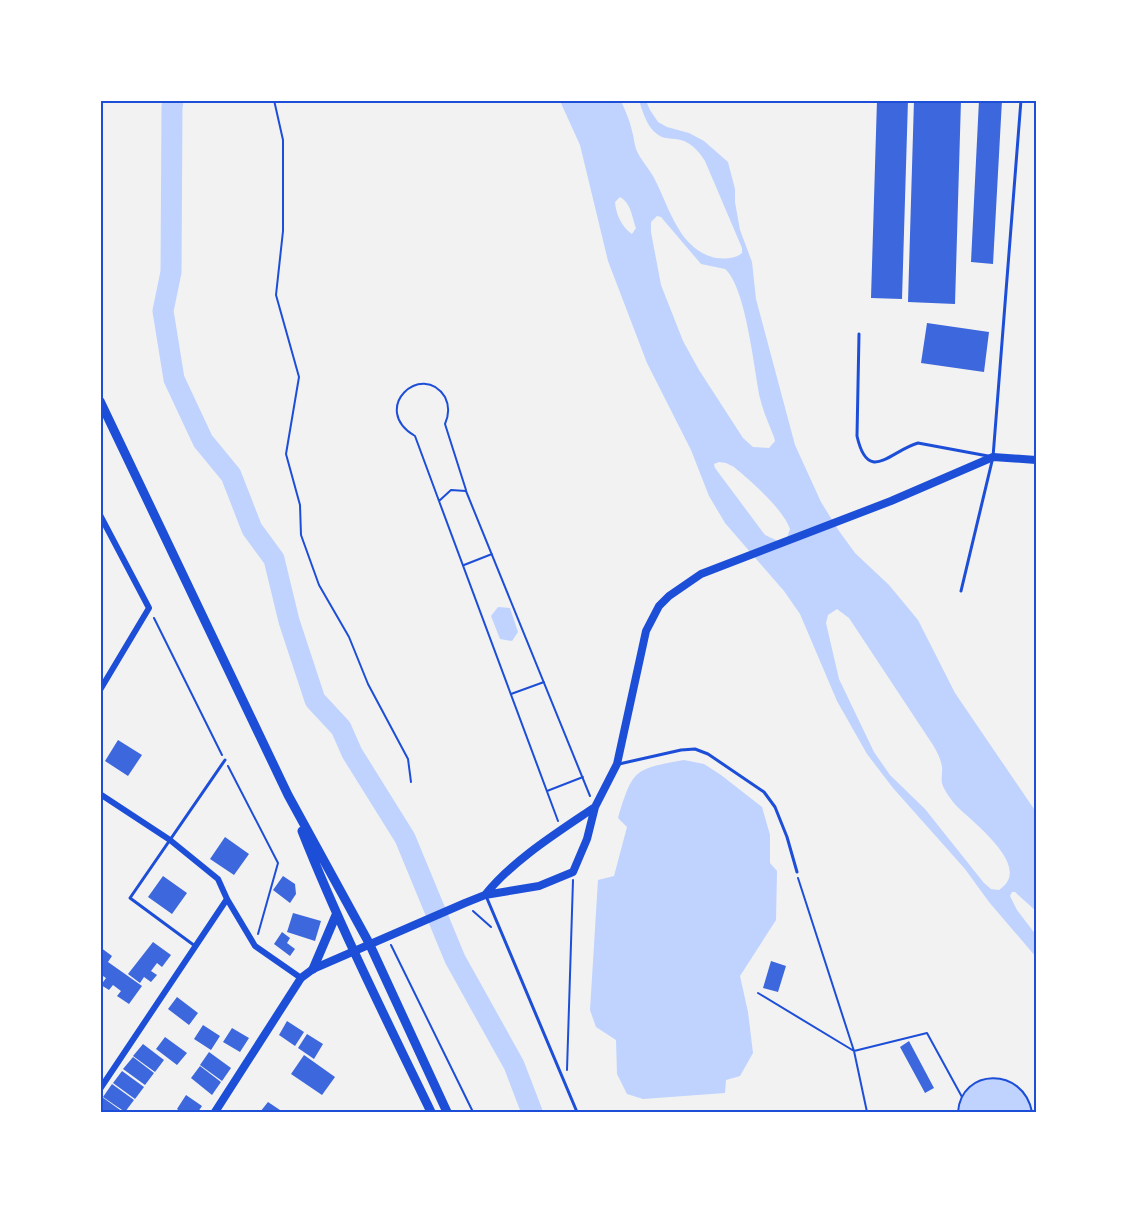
<svg xmlns="http://www.w3.org/2000/svg" width="1137" height="1213" font-family="'Sofia Sans Condensed',sans-serif">
	<style>
		.water { fill: #bfd3fe; fill-rule: evenodd }
		.lines { fill: none; stroke-linecap: round; stroke-linejoin: round }
		.river { stroke: #bfd3fe; stroke-width: 21 }
		.building { fill: #3d67dc }
		.path { stroke: #1d4ed8; stroke-width: 2 }
		.service { stroke: #1d4ed8; stroke-width: 3 }
		.minor { stroke: #1d4ed8; stroke-width: 6 }
		.tertiary { stroke: #1d4ed8; stroke-width: 8 }
		.primary { stroke: #1d4ed8; stroke-width: 9 }
		.neatline { fill: none; stroke: #1d4ed8; stroke-width: 2 }
	</style>
	<rect width="100%" height="100%" fill="#f2f2f2"/>
	<path class="water" d="M560 101H621C625 110 630 121 632 131 634 137 634 143 636 149 640 159 648 167 653 176 669 205 678 250 716 258 724 259 735 259 742 253V248L705 161C698 150 689 140 675 139 668 138 663 139 657 134 647 127 643 112 639 101H646L650 110 658 122 667 127 689 133 704 141 728 162 735 189V202L740 230 752 262 756 299 795 445 821 502 839 531 855 553 889 585 918 620 955 693 1036 812V911L1015 892H1012L1010 896 1017 910 1036 935V957L989 902 965 869 893 788 867 754 837 701 800 614 784 591 725 523 709 496 691 450 647 363 608 261 580 145ZM620 197C631 203 632 217 636 228L632 234C622 227 616 215 615 202ZM657 216 661 217 701 264 725 269C746 287 754 369 760 398 763 411 769 424 774 437L775 441 769 448 753 447 743 438 699 370 683 341 661 285 651 232V222ZM719 462 726 463 734 467C751 481 783 509 790 529L787 538 778 541 765 535 715 468 714 464ZM837 609 849 618 933 745C937 752 941 759 942 767 943 773 940 780 943 786 945 791 950 798 953 802 967 819 1036 866 999 890L991 889 984 883 925 809 890 775 874 752 839 679 826 623 828 615Z
		M498 607 510 608 518 632 512 641 500 639 491 616Z
		M684 760 704 764 721 775 762 807 770 835V863L777 871 776 920 740 976 748 1012 753 1053 740 1076 726 1080 725 1093 643 1099 627 1094 617 1074 616 1040 596 1027 590 1010 598 880 614 876 627 827 618 818C633 769 634 769 684 760Z
		M991 1078C1015 1081 1026 1087 1032 1112H958C963 1091 969 1084 991 1078Z"/>
	<g class="lines">
		<path class="river" d="M173 100 172 107 171 272 163 311 174 379 203 441 231 475 252 529 274 559 289 621 315 700 341 728 352 753 405 838 455 959 514 1065 532 1112"/>
	</g>
	<path class="building" d="M877 100H908L902 299 871 298Z
		M914 100H961L955 304 908 302Z
		M979 100H1002L993 264 971 262Z
		M927 323 989 332 984 372 921 363Z
		M118 740 142 755 128 776 105 761Z
		M225 837 249 854 234 875 210 859Z
		M163 876 187 893 172 914 148 897Z
		M283 876 295 884 296 894 290 903 273 890Z
		M293 913 321 921 315 941 287 932Z
		M282 932 290 938 287 943 295 949 290 956 274 944Z
		M153 942 171 955 162 967 157 963 151 971 157 975 151 982 144 977 140 983 128 974Z
		M100 947 112 956 108 962 142 986 129 1004 117 996 121 991 113 985 109 990 101 985 106 978 100 974Z
		M771 961 786 966 778 992 763 988Z
		M177 997 198 1013 189 1025 168 1009Z
		M287 1021 304 1032 295 1046 279 1035Z
		M203 1025 220 1036 211 1050 194 1039Z
		M232 1028 249 1038 240 1052 223 1042Z
		M307 1034 323 1044 314 1059 298 1048Z
		M165 1037 187 1053 177 1065 156 1049Z
		M909 1041 934 1088 925 1093 900 1047Z
		M143 1044 164 1060 155 1072 133 1056Z
		M209 1052 231 1068 222 1081 200 1065Z
		M304 1055 335 1077 322 1095 291 1074Z
		M133 1057 154 1073 145 1085 123 1069Z
		M200 1066 221 1082 212 1095 191 1078Z
		M122 1071 144 1087 135 1099 113 1083Z
		M112 1084 134 1100 125 1112 103 1097Z
		M186 1095 202 1106 198 1112H181L177 1109Z
		M102 1097 123 1112H100Z
		M268 1102 283 1112H260Z"/>
	<g class="lines">
		<path class="path" d="M274 100 283 140V231L276 295 299 377 286 454 300 505 301 535 319 585 349 637 368 684 408 759 411 782
			M439 501 415 436C369 409 422 360 445 397 450 407 449 415 445 424L466 490
			M464 565 492 554
			M154 618 222 755
			M511 694 544 682
			M228 766 278 863 258 934
			M547 791 583 777
			M558 821 439 501 451 490 466 491 590 796
			M798 878 854 1051 867 1112
			M473 911 491 927
			M391 945 473 1112
			M758 993 854 1051 927 1033 962 1097
			M567 1070 573 880
			M958 1112C961 1068 1023 1066 1032 1112"/>
		<path class="service" d="M859 334 857 436C868 485 890 451 918 443L988 456
			M961 591 993 457 1021 100
			M619 764 681 750 695 749 708 754 764 792 775 807 787 837 797 872
			M486 896 577 1112
			M195 946 130 898 225 760"/>
		<path class="minor" d="M100 515 149 608 100 690
			M100 794 170 840 218 879 227 899 255 946 301 978
			M100 1089 227 899"/>
		<path class="tertiary" d="M485 895C513 860 558 832 595 807
			M215 1112 301 978 313 969 465 903 485 895 539 886 573 872 587 839 595 807 617 764 646 631 659 606 669 596 701 574 891 501 993 457 1036 460"/>
		<path class="primary" d="M100 401 288 795 369 943 447 1112
			M302 831C340 927 386 1019 431 1112
			M313 969 336 915"/>
	</g>
	<rect width="1137" height="1213" fill="none" stroke="#ffffff" stroke-width="204"/>
	<rect x="102" y="102" width="933" height="1009" class="neatline"/>
</svg>
